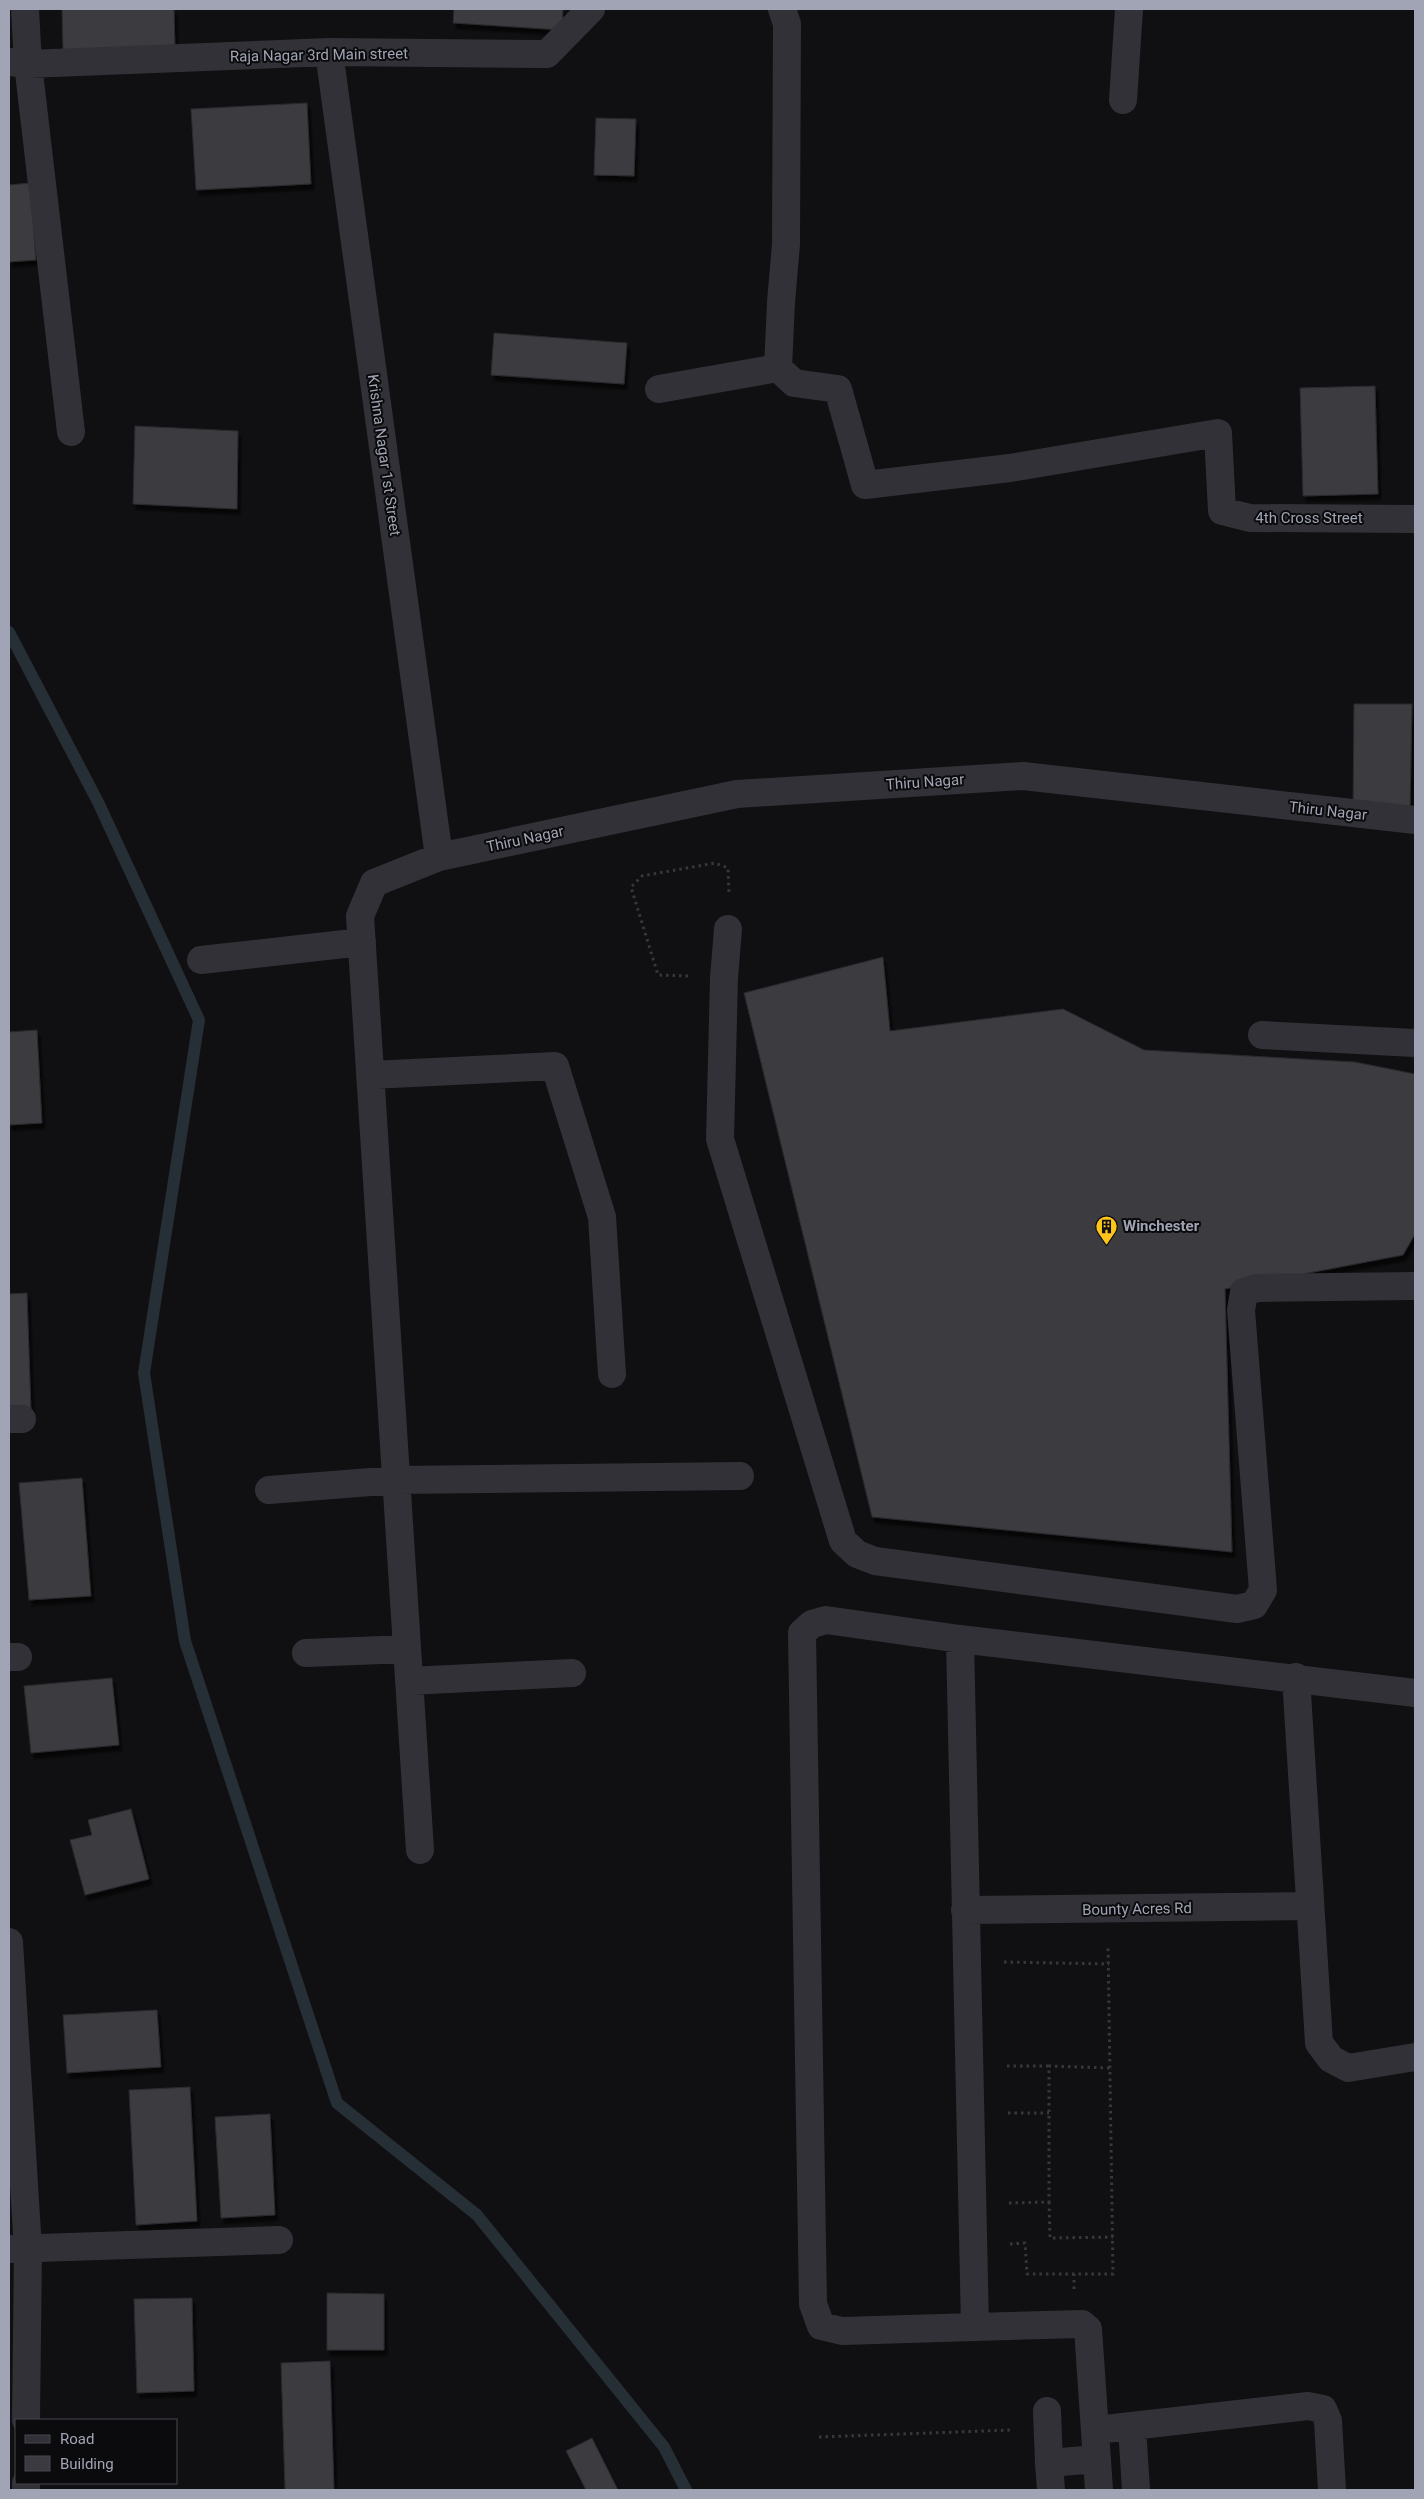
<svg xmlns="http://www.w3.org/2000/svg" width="1424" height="2499" font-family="Roboto,sans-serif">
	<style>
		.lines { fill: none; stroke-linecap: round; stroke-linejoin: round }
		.stream { stroke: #262e36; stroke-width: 12 }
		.building { fill: #3a3a40; stroke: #2a2a2e; filter: url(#shadow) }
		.path { stroke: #37383e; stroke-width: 3; stroke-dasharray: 2.5 4; stroke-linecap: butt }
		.minor { stroke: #313137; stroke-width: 28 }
		.labels { text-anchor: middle; stroke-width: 4; stroke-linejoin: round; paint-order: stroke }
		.street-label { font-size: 15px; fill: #a0a4b4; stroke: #0b0b0d }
		.poi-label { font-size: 15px; font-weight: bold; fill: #a0a4b4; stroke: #0b0b0d; text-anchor: start }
	</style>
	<defs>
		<filter id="shadow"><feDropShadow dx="3" dy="5.5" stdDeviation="1" flood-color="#0009"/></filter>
	</defs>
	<rect width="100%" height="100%" fill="#101012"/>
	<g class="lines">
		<path class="stream" d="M9 632 98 802 199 1020 144 1373 185 1641 337 2103 477 2215 664 2447 686 2490"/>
	</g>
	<path class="building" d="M62 9H174L175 47 63 50Z
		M454 9H563L562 30 453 23Z
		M307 103 311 184 196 190 191 109Z
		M596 118 636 119 634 176 594 175Z
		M30 183 36 260 9 262V185Z
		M494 333 627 343 624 384 491 375Z
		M1375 386 1378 494 1303 496 1300 388Z
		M135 426 238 431 237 509 133 504Z
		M1354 704H1412L1410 811 1353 810Z
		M883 957 890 1031 1063 1009 1144 1050 1355 1062 1415 1074V1234L1403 1255 1225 1289 1232 1552 872 1517 744 993Z
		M37 1030 42 1123 9 1125V1032Z
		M27 1293 31 1412 9 1413V1294Z
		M82 1478 91 1596 29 1600 19 1483Z
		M112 1678 119 1745 31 1753 24 1686Z
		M131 1809 149 1879 85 1895 70 1840 92 1835 88 1820Z
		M157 2010 161 2067 67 2073 63 2015Z
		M190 2087 197 2221 136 2225 129 2090Z
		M270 2114 275 2215 221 2218 215 2117Z
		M327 2293 384 2294V2350H327Z
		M192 2298 194 2391 137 2393 134 2299Z
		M330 2361 334 2490H285L281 2363Z
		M592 2438 618 2490H586L566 2451Z"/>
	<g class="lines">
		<path class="path" d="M688 976 658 975 631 887 642 876 715 863 728 868 729 894
			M1004 1962 1109 1964
			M1007 2066H1049
			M1008 2113H1049
			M1049 2202 1050 2238 1113 2237
			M1009 2203 1049 2202V2066L1110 2068
			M1010 2244 1025 2243 1027 2274H1074
			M1074 2289V2274H1113L1108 1945
			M819 2437 1012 2430"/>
		<path class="minor" d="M25 9 28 64 71 432
			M329 52 439 857
			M9 62 28 64 329 52 547 54 591 9
			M1123 100 1129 9
			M778 368 794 383 838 389 865 485 1010 468 1218 433 1222 511 1250 518 1415 519
			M659 389 778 368 781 302 786 244 787 24 782 9
			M728 929 724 978 720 1139 843 1541 857 1554 875 1561 1237 1609 1254 1605 1263 1590 1241 1310 1244 1292 1257 1288 1415 1286
			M201 960 362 942
			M1262 1035 1415 1043
			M371 1075 555 1066 602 1217 612 1374
			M9 1419H22
			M269 1490 396 1480 740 1476
			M960 1639 975 2327 1082 2324 1088 2329 1099 2490
			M306 1653 407 1649
			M9 1657H18
			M1296 1677 1319 2043 1331 2059 1348 2068 1415 2057
			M409 1681 572 1673
			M420 1850 360 916 374 883 439 857 737 794 1023 776 1415 820
			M965 1910 1310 1906
			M9 1942 28 2249 26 2420
			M9 2249 279 2240
			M975 2327 842 2331 821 2326 813 2304 802 1633 812 1624 826 1620 960 1639 1415 1693
			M1047 2411 1049 2463
			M1132 2427 1136 2490
			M1096 2430 1308 2406 1323 2409 1328 2421 1332 2490
			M26 2490V2483
			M1051 2490 1049 2463 1097 2459"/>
	</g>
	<defs>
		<symbol id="building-pin" viewBox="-11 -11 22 30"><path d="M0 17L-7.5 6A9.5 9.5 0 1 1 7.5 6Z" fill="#ffc51b" stroke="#0b0b0d"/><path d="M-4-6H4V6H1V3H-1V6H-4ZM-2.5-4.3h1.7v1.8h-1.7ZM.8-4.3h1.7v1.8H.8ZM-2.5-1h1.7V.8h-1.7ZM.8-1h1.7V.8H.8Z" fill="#111"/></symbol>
	</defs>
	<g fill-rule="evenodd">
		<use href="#building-pin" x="1094" y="1214" width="25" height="34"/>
	</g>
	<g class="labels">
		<g class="street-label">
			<text transform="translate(319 55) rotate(-1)" y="5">Raja Nagar 3rd Main street</text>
			<text transform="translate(384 455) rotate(82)" y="5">Krishna Nagar 1st Street</text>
			<text x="1309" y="523">4th Cross Street</text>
			<text transform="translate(925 782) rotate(-4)" y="5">Thiru Nagar</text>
			<text transform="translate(1328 811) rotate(6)" y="5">Thiru Nagar</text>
			<text transform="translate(525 839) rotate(-12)" y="5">Thiru Nagar</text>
			<text transform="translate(1137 1909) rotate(-1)" y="5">Bounty Acres Rd</text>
		</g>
		<g class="poi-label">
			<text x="1123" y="1231">Winchester</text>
		</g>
	</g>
	<rect width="1424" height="2499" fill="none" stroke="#a0a4b4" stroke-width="20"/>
	<rect x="15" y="2419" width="162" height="65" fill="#0b0b0d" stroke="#474850"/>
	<rect x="25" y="2435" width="25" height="8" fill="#313137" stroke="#474850"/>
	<text x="60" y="2444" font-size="15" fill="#a0a4b4">Road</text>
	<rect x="25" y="2456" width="25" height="15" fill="#3a3a40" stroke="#474850"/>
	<text x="60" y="2469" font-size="15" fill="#a0a4b4">Building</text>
</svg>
